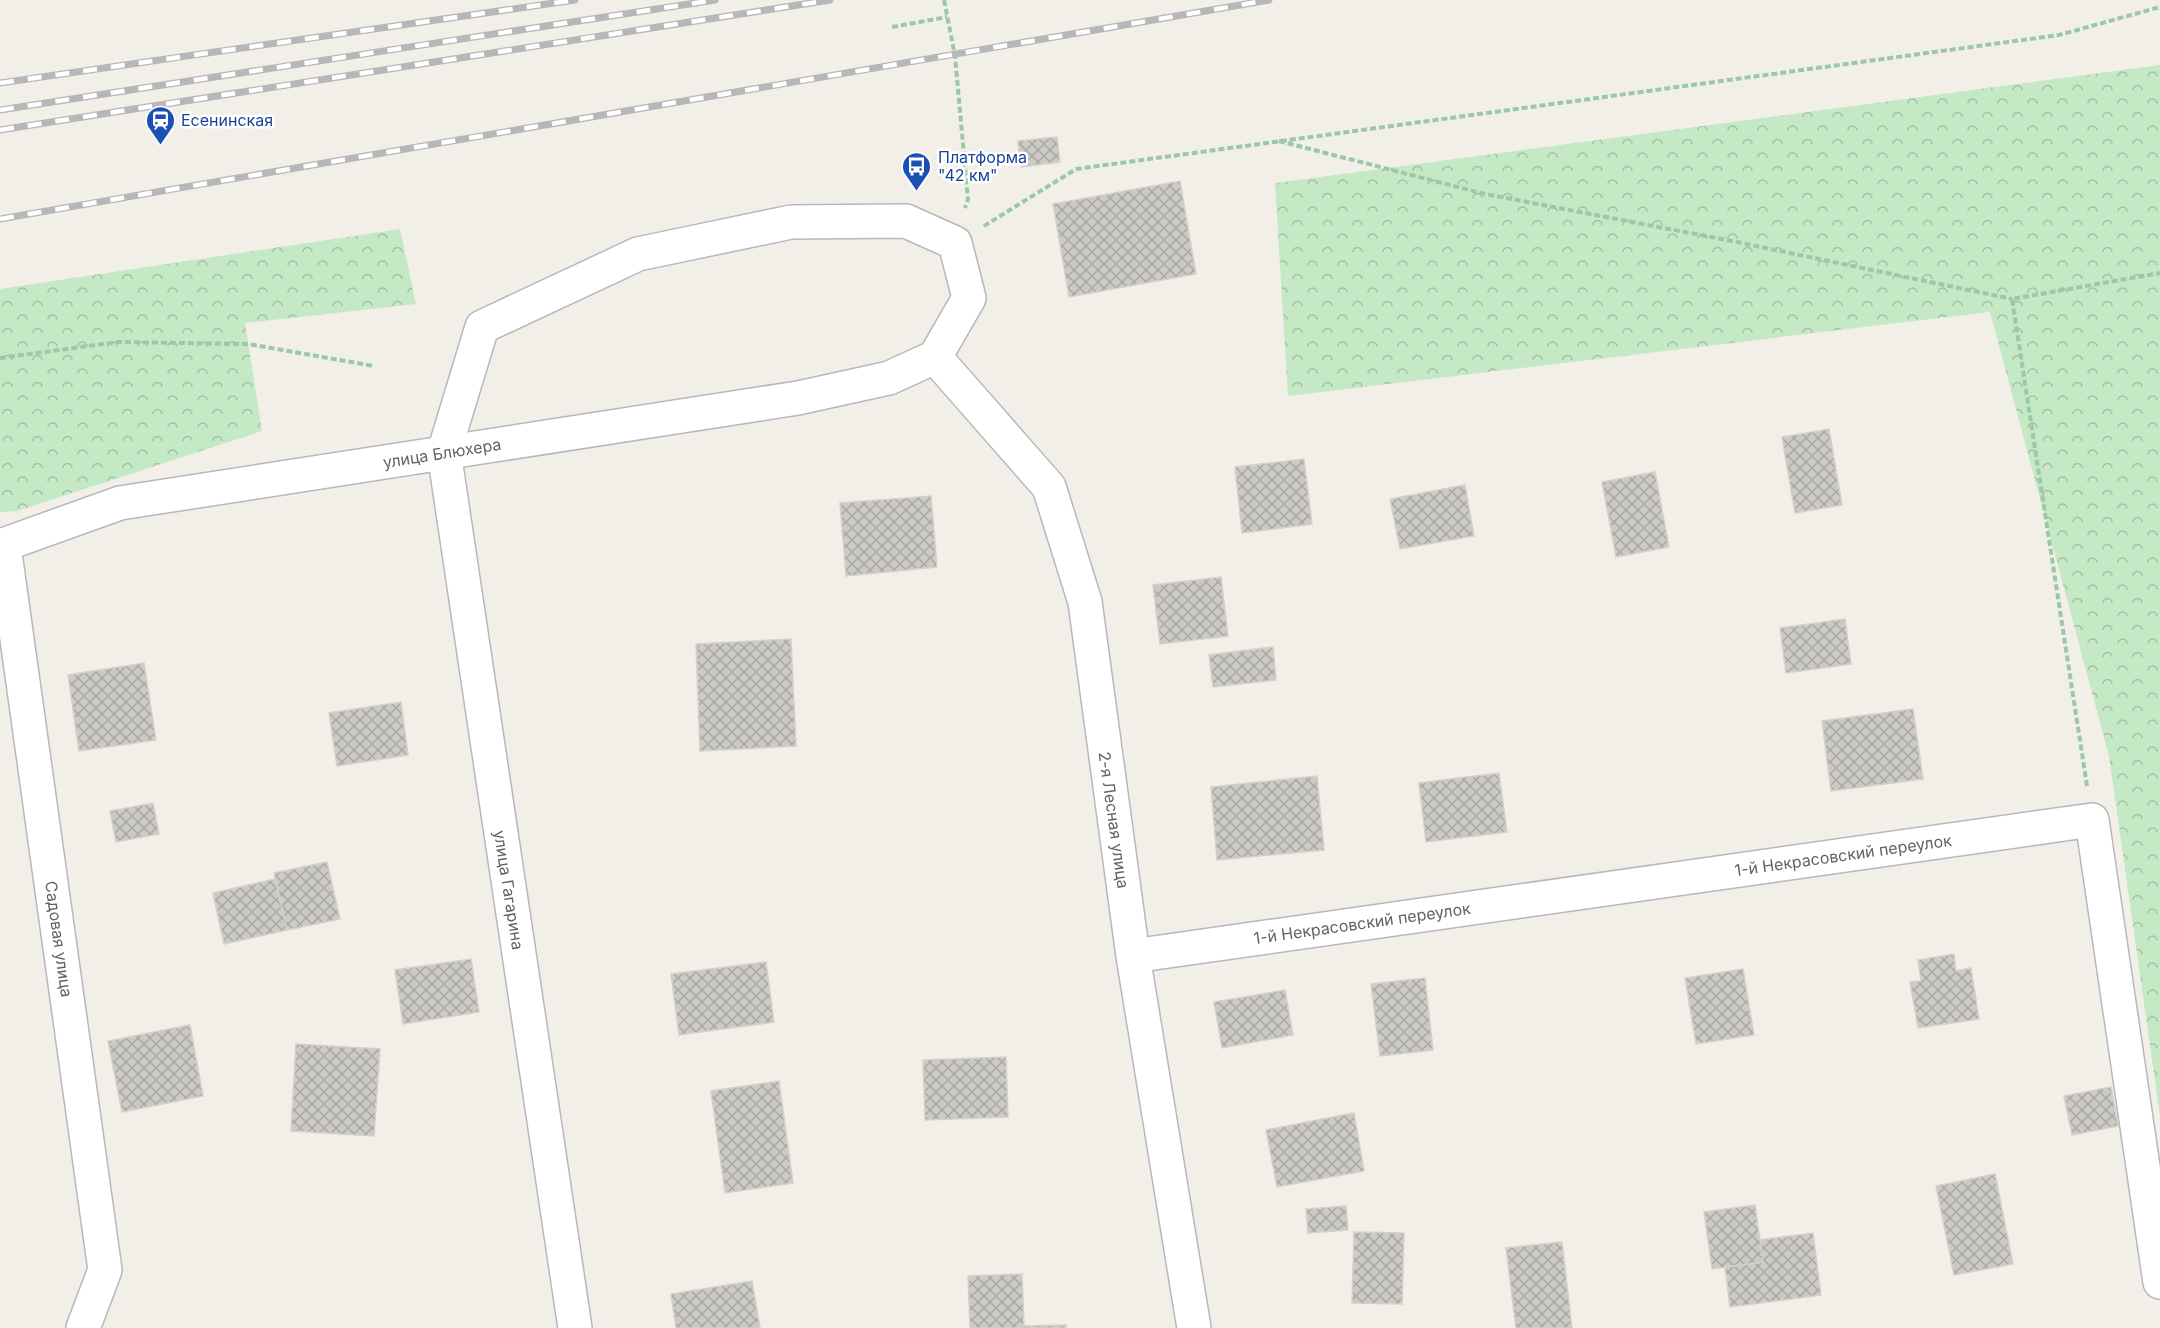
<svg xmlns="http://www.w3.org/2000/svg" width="2160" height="1328" font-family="Inter,sans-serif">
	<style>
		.forest { fill: url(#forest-crowns) }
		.building { fill: url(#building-cross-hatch); stroke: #d6d1c6; stroke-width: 1.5 }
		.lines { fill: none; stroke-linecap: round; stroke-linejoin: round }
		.minor-casing { stroke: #b5b8bc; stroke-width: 36 }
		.path { stroke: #9cc7a9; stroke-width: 4; stroke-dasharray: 6 3; stroke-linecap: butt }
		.minor { stroke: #fff; stroke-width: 33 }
		.rail-casing { stroke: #b6b7b8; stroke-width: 7 }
		.rail { stroke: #fff; stroke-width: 4.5; stroke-dasharray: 14; stroke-linecap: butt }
		.labels { text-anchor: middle; stroke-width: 5; stroke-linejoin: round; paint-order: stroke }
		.transit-label { font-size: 16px; fill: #164399; stroke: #fff; text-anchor: start }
		.street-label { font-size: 16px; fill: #5f6368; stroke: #fff }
	</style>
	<defs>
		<pattern id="forest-crowns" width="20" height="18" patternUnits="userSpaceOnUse" patternTransform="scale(1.5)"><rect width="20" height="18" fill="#c5e8c5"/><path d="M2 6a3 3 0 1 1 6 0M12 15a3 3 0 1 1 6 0" fill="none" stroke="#a3c0a4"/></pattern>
		<pattern id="building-cross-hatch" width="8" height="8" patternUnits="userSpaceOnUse" patternTransform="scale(1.5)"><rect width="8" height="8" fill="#cccac5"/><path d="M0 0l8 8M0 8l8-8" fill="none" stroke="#a9a8a4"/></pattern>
	</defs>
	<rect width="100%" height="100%" fill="#f1efe8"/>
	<path class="forest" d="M2160 65V1116L2109 756 1990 312 1288 396 1275 183Z
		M400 229 416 304 245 323 262 431 17 511 0 512V289Z"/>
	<path class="building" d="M1057 137 1060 162 1021 167 1018 141Z
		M1180 181 1196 274 1069 297 1053 204Z
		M1829 429 1842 505 1795 513 1782 437Z
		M1304 459 1312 524 1242 533 1235 467Z
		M1655 472 1669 547 1616 557 1602 482Z
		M1465 485 1474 536 1400 549 1390 499Z
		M931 496 937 567 846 576 840 503Z
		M1221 577 1228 636 1160 644 1153 585Z
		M1845 619 1851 664 1786 673 1780 628Z
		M791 639 796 746 700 751 696 644Z
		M1273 647 1276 680 1213 687 1209 655Z
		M144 663 156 740 79 751 68 675Z
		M401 702 408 755 337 766 329 713Z
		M1913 709 1923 779 1831 791 1822 721Z
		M1499 773 1507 832 1426 842 1419 783Z
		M1317 776 1324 850 1217 860 1211 787Z
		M153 803 159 834 116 842 110 811Z
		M327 862 340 919 287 930 274 873Z
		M275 879 287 930 224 944 213 893Z
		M1954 954 1956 971 1971 968 1979 1019 1918 1028 1910 982 1921 981 1918 960Z
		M471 959 479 1012 403 1024 395 970Z
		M766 962 774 1022 679 1035 671 974Z
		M1743 969 1754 1035 1696 1044 1685 978Z
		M1425 978 1433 1050 1380 1056 1371 984Z
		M1285 990 1293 1035 1222 1048 1214 1002Z
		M190 1025 203 1096 122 1112 108 1041Z
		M296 1044 380 1049 374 1136 291 1131Z
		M1006 1057 1008 1117 925 1120 923 1060Z
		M779 1081 793 1183 725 1193 711 1091Z
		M2111 1087 2118 1126 2072 1135 2064 1096Z
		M1354 1113 1364 1171 1277 1187 1266 1130Z
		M1995 1174 2013 1264 1954 1275 1936 1186Z
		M1755 1205 1763 1262 1712 1269 1704 1212Z
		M1346 1206 1348 1230 1308 1233 1306 1209Z
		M1354 1232 1404 1233 1402 1304 1352 1303Z
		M1813 1233 1821 1295 1730 1307 1725 1267 1763 1262 1760 1240Z
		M1562 1242 1572 1328H1516L1506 1248Z
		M1022 1274 1024 1326 1066 1325V1328H970L968 1276Z
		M752 1281 760 1328H676L671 1294Z"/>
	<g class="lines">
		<defs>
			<path id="minor" d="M935 357 1049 487 1085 602 1133 956 1194 1328
				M0 546 120 503 798 398 889 378 935 357 969 298 955 243 906 221 791 222 638 254 482 327 444 452 575 1328
				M4 546 105 1270 83 1328
				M1133 956 2092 820 2160 1282"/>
		</defs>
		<use href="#minor" class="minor-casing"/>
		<path class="path" d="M944 0 955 56 968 199 965 208
			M892 27 947 17
			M1279 141 1485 194 1727 240 2012 299
			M984 226 1076 169 2059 35 2160 7
			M0 358 118 342 248 344 374 366
			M2087 786 2012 299 2160 273"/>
		<use href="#minor" class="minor"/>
		<defs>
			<path id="rail" d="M0 83 575 0
				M0 110 715 0
				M0 130 830 0
				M0 219 1269 0"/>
		</defs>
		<use href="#rail" class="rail-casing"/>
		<use href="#rail" class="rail"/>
	</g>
	<defs>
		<symbol id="station-pin" viewBox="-11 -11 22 30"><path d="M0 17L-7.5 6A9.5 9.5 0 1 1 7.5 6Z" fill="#1a4fb4" stroke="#fff"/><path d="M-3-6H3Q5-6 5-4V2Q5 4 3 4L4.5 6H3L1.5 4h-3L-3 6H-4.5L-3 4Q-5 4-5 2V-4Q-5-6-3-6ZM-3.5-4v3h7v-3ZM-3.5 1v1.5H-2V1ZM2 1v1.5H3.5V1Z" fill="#fff"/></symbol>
		<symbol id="bus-pin" viewBox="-11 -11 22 30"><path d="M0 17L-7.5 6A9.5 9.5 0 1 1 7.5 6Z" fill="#1a4fb4" stroke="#fff"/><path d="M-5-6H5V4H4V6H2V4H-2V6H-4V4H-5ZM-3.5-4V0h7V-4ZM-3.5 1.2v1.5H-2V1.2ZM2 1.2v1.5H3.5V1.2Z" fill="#fff"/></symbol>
	</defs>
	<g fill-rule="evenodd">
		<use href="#station-pin" x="144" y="104" width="33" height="45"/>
		<use href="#bus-pin" x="900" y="150" width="33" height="45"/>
	</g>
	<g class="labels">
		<g class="transit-label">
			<text x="181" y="126">Есенинская</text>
			<text x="938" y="163">Платформа<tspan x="938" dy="18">"42 км"</tspan></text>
		</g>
		<g class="street-label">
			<text transform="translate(442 453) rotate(-9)" y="6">улица Блюхера</text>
			<text transform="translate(1114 820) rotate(82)" y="6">2-я Лесная улица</text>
			<text transform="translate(1843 855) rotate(-8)" y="6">1-й Некрасовский переулок</text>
			<text transform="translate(509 890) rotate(81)" y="6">улица Гагарина</text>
			<text transform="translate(1362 923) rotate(-8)" y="6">1-й Некрасовский переулок</text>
			<text transform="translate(59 939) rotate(82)" y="6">Садовая улица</text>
		</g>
	</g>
</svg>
